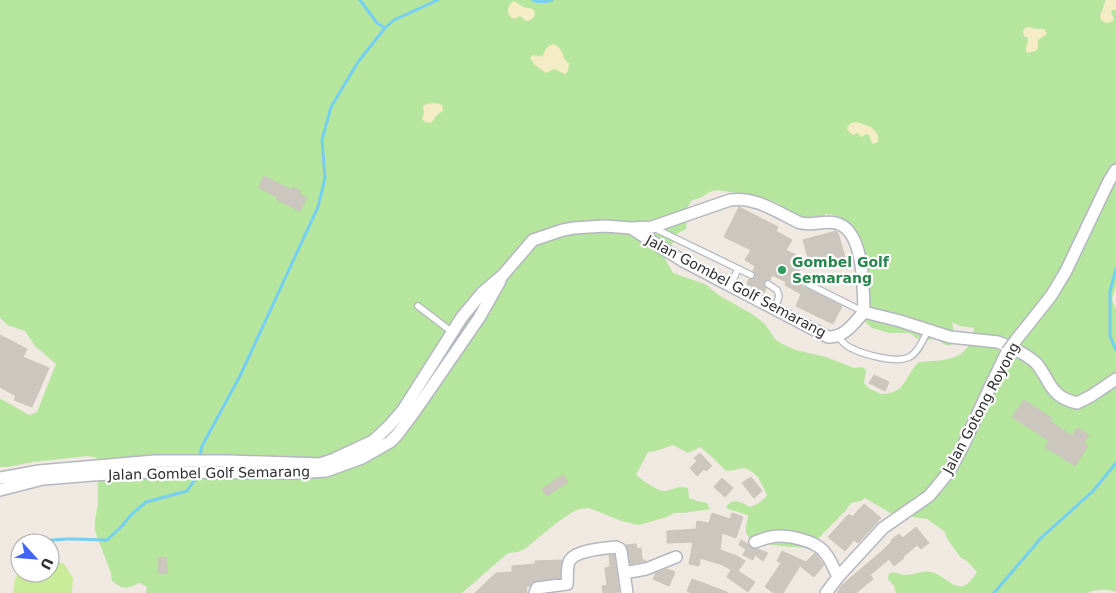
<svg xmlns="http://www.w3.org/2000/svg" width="1116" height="593" font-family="'DejaVu Sans',sans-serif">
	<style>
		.green { fill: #b6e59e; fill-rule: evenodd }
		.sand { fill: #f3ecc5 }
		.pitch { fill: #c9ec9a }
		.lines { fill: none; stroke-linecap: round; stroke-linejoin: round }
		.stream { stroke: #75cff0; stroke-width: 3 }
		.building { fill: #cbc7bf; stroke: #cbc5ba }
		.lane-casing { stroke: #b4b7c1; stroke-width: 8 }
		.street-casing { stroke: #b4b7c1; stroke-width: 14 }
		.lane { stroke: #fff; stroke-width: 5.5 }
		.street { stroke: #fff; stroke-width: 11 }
		.street-bridge-casing { stroke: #b4b7c1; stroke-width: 14; stroke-linecap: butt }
		.street-bridge { stroke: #fff; stroke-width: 11 }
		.leisure-dot { fill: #2e9e5b; stroke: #fff; stroke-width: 2 }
		.labels { text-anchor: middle; stroke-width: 4.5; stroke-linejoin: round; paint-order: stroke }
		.leisure-label { font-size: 14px; font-weight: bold; fill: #27864d; stroke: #fff; text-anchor: start }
		.street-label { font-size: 14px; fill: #2e2e2e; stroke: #fff }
	</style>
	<rect width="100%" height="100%" fill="#efe9e1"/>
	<path class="green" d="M0 0H1106L1100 16 1113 21 1114 18 1111 13 1112 10H1116V286L1112 299 1116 310V592C1109 589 1095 589 1088 593H896L894 586 888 579 889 574C896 570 900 576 907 575 916 574 923 570 931 572 943 574 956 593 967 584 971 581 974 576 977 572L967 561 961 558 948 540 944 531 927 519 892 514 865 498 861 501 851 503 846 510 809 548C797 547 754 546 747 535 744 529 748 521 748 515L728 509 726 507C733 497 741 502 750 507 756 505 764 500 767 495L758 477 751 471 744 468 728 471 725 470 712 457 700 447 688 453 673 445 656 451 648 452 636 475C642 480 657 491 665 491 674 490 678 485 688 488L689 498 697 501 707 503 710 509 684 513H674L667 517 639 525 621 521 589 508 579 509 571 513 555 524 526 548 518 552 508 553 462 593H146L147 587 139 583C127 589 123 590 112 581L111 573 95 531V521L98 503 97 458 88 456 33 462 7 467H0V399H1L29 415 37 412 56 364 35 346 25 331 8 325 0 318ZM510 4C518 6 528 7 535 12L534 17 528 21 522 17 508 13ZM1025 28 1041 29 1045 30 1038 40V48L1027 45 1028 41V38L1024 36 1023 31ZM563 53V57L569 64 565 74 554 68 538 55 542 57ZM716 190C737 193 760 195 779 204L780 209C792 218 805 233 821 227L824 224 825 214C846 215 846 225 859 236L851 253 855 266 856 286 867 296 865 322 872 328 889 333H910L916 338 925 341 935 338C942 342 945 348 953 344L955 335 952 322 960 326 974 328C969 362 947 360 919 362 907 372 906 391 889 393 884 394 882 395 877 392 872 390 867 388 864 383L866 370 862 367 854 368 826 357 796 350 782 344 775 339 765 324 752 314 720 296 705 284 673 273 665 259 664 254 669 247 675 241V237L678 233 686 229C688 215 683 213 692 200 704 199 705 192 716 190Z"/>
	<path class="sand" d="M1106 0H1113L1116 3V10H1112L1111 13 1114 19 1113 21C1108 24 1103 23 1100 18Z
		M514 1 525 8H530L534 10V15L532 19 526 21 524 20 522 17 520 16 514 19C506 15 506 6 514 1Z
		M1030 27 1034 29H1044L1046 32 1047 34 1038 40V48L1036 51 1027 53C1024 46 1029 45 1028 40 1028 37 1024 35 1023 31L1026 28Z
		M553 44C561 47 561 51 564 58 565 60 567 62 569 64L568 71 565 74 554 69 546 73 535 65 530 58 533 55 542 57C545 51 546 46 553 44Z
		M435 103 442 105 443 111 438 114 431 123 425 122 422 119 424 113 423 106C426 103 431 104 435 103Z
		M856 122C867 125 880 128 878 142L873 144C869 140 872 135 866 134L862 137 857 133 853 135 849 132 847 128 851 123Z"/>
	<path class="pitch" d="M50 559 64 564 73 578 72 593H13L15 579 20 571V573H50Z"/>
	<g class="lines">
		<path class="stream" d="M360 0 377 23 385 28
			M533 0C538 2 547 2 552 0
			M1116 269 1110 291V336L1116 350
			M199 459 202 446 240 376 318 207 325 178 322 140 331 107 358 62 385 28 394 20 438 0
			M37 543C60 537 83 539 107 540L122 526 131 515 146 502 187 491 194 481 196 474
			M994 593 1041 538 1093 491 1116 463"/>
	</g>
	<path class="building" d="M264 176 292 190 293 187 301 191 299 194 307 198 300 211 276 199 277 197 259 188Z
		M739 207 778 227 776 231 792 240 786 250 809 261 803 240 836 231 838 233 845 257 800 269 794 280 803 285 802 286 842 306 833 324 796 306 801 294 785 285 786 282 772 275 770 280H766L764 282V286L766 288 764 293 747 284 749 279H753L756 275 753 271 755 266 745 260 751 250 724 237Z
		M0 335 27 349 23 357 49 368 32 407 14 400 16 396 0 387Z
		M874 375 889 382 885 391 869 383Z
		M1024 400 1052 418 1050 421 1072 436 1077 428 1089 435 1084 443 1088 446 1075 466 1045 447 1049 441 1012 417Z
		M700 453 712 466 706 471 704 469 697 476 690 468 697 461 694 458Z
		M563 475 568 482 547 496 542 489Z
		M751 477 762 491 754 498 742 483Z
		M722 478 733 488 725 497 714 487Z
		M864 504 881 518 858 543 854 540 845 551 828 537 849 514 852 517Z
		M712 513 730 519 732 513 743 517 736 538 722 533 720 550 737 556 745 561 738 571 755 582 748 592 727 577 731 570 723 565 700 558 699 566 689 564 693 542 667 543V531L696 529 697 521 709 523Z
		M916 527 929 543 921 549 917 545 903 557 904 558 894 566 889 559 870 575 873 579 856 593H837L842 585 882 551 892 541 891 540 899 534 903 538Z
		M741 540 748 544 751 548 754 549H758L768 553 763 561 755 555 753 560 743 555 746 549 739 545Z
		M636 544 637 549 641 548 642 559 646 561 630 564 628 550 626 545Z
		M782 551 806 562 815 553 824 565 814 577 800 566 783 593H774L765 587 781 563 777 561Z
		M609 555H614L619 592 603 593 602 586 607 585 605 568 610 567Z
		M166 557 168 573 159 574 158 558Z
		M562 560 560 577 533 582 530 586H526L527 593H475L496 573 512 572V566L535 564V561Z
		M667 569 675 572 669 586 653 579 656 573Z
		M692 579 727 592V593H691L687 591Z"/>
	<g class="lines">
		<defs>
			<path id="lane" d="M654 228 751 275
				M768 284 777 290 779 296 775 309
				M808 284 864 312
				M730 286 738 269
				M418 306 452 332
				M838 337C841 340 845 345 849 347 862 354 898 365 911 356 919 351 924 338 928 330"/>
			<path id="street" d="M631 228 652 227 730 200C755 196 777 212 798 222 810 227 823 220 836 223 865 230 863 289 864 312
				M1016 340 1051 296 1066 271 1109 181 1116 170
				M0 478 39 471 155 461H229L320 464 332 460 373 441 389 426 403 410 462 317 482 293 503 275 533 240 563 230 574 228 605 226 631 228 683 261 828 337C844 338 854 323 864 312L900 321 950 337 998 342C1011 347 1026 354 1036 363 1040 367 1042 372 1045 376 1053 392 1060 399 1077 403L1091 396 1116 379
				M0 490 43 479 93 475 141 472 294 473 326 471 362 458 390 442 397 435 415 411 479 318 500 281
				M755 542C760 540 765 538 771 537 785 534 816 540 825 553 831 560 834 569 838 577
				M624 573 646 569 676 557
				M535 593 537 588 567 584C568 578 566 566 570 560 577 550 605 548 616 547L620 549 621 551 627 593
				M826 593 838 577 883 528 929 496 949 472 963 446 991 385 1007 352"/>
		</defs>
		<use href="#lane" class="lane-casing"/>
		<use href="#street" class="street-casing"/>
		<use href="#lane" class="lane"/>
		<use href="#street" class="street"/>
		<defs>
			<path id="street-bridge" d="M1007 352 1016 340"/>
		</defs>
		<use href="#street-bridge" class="street-bridge-casing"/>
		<use href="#street-bridge" class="street-bridge"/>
	</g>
	<circle class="leisure-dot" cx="782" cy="270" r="5"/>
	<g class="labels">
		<g class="leisure-label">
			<text x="792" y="267">Gombel Golf<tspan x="792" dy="16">Semarang</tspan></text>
		</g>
		<g class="street-label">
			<text transform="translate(736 286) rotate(28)" y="5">Jalan Gombel Golf Semarang</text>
			<text transform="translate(981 408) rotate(-62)" y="5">Jalan Gotong Royong</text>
			<text transform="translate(209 473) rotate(-1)" y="5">Jalan Gombel Golf Semarang</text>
		</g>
	</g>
	<g transform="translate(35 558) rotate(116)"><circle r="24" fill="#ffffff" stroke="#ababab"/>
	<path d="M0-4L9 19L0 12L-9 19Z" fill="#4264fb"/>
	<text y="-8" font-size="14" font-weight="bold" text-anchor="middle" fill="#2e2e2e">U</text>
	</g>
</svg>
